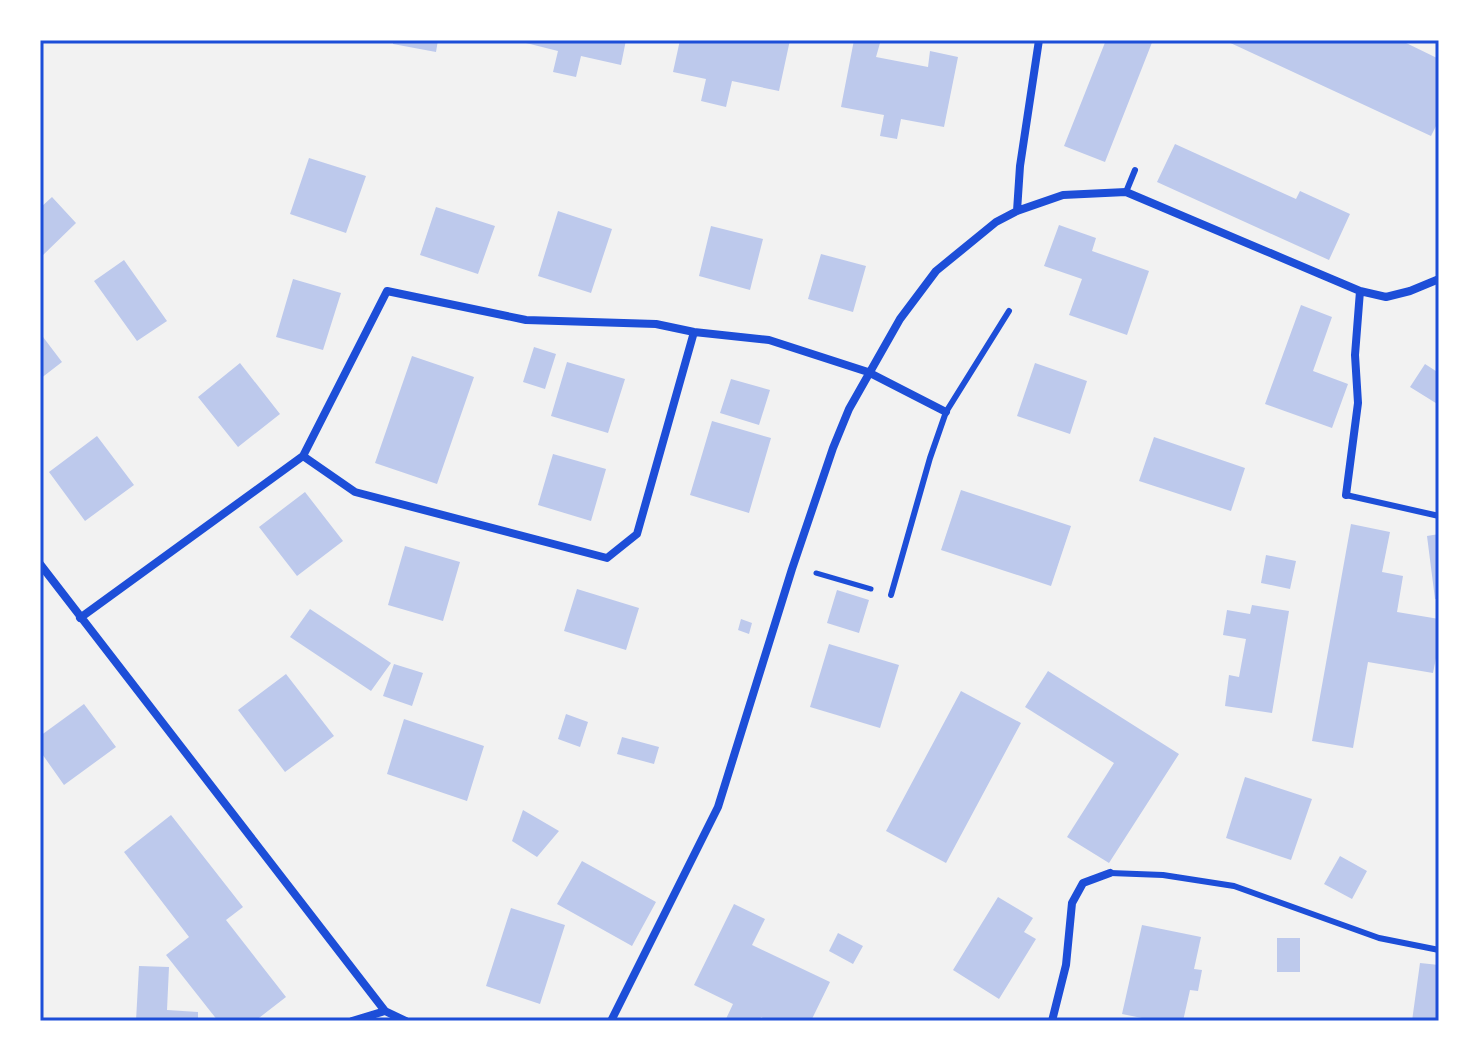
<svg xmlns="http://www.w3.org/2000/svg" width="1479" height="1061" font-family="Ubuntu,sans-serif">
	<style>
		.building { fill: #bdc9ec }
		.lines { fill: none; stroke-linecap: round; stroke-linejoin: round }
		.path { stroke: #1d4ed8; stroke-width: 5 }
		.service { stroke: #1d4ed8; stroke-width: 6 }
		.minor { stroke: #1d4ed8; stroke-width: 8 }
		.neatline { fill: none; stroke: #1d4ed8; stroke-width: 3 }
	</style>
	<rect width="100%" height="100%" fill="#f2f2f2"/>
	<path class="building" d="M393 40H438L436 52 393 44Z
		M514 40H626L621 65 581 56 576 77 553 72 558 51Z
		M680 40H790L779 91 732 81 726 107 701 101 706 79 673 72Z
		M854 40 880 43 876 57 928 67 930 51 958 57 944 127 901 119 897 139 880 136 884 115 841 107Z
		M1106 40H1153L1105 162 1064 146Z
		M1224 40H1400L1439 59V120L1431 136Z
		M1175 144 1296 199 1300 191 1350 214 1329 260 1157 182Z
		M309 158 366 176 346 233 290 214Z
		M52 197 76 223 40 258V208Z
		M436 207 495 226 478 274 420 255Z
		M558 211 612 229 591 293 538 276Z
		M1059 225 1096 238 1092 251 1149 271 1127 335 1069 315 1082 279 1044 266Z
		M711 226 763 239 750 290 699 276Z
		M821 254 866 266 853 312 808 299Z
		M124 260 167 321 137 341 94 281Z
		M293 279 341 293 323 350 276 337Z
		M1301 305 1332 317 1313 371 1348 384 1332 428 1265 404Z
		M40 333 62 362 40 379Z
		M534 347 556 354 545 389 523 382Z
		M412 356 474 377 437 484 375 463Z
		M567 362 625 379 608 433 551 416Z
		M240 363 280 414 238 447 198 397Z
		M1035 363 1087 381 1070 434 1017 416Z
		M1425 364 1439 373V405L1410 387Z
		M731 379 770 390 759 425 720 413Z
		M712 421 771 438 749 513 690 495Z
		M97 436 134 485 85 521 49 472Z
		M1154 437 1245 468 1231 511 1139 481Z
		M553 454 606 469 591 521 538 505Z
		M961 490 1071 526 1051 586 941 550Z
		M305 492 343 541 297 576 259 527Z
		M1351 524 1390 532 1382 572 1403 576 1397 612 1439 619V643L1433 673 1368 662 1353 748 1312 741Z
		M1439 534V599H1435L1427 536Z
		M405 546 460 562 443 621 388 605Z
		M1266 555 1296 561 1290 589 1261 583Z
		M577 589 639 608 626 650 564 631Z
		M837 590 869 600 859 633 827 623Z
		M1252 605 1289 611 1272 713 1225 706 1229 675 1239 677 1246 639 1223 635 1227 610 1250 614Z
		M310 609 391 663 371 691 290 637Z
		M741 619 752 623 749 634 738 630Z
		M829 644 899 665 880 728 810 707Z
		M394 664 423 673 412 706 383 696Z
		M1048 671 1179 754 1109 863 1067 837 1114 763 1025 707Z
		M286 674 334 736 285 772 238 710Z
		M961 691 1021 723 946 863 886 831Z
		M84 704 116 747 64 785 40 751V736Z
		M566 714 588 722 580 747 558 739Z
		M404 719 484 746 467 801 387 774Z
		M622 737 659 747 654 764 617 754Z
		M1245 777 1312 799 1291 860 1226 838Z
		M523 810 559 831 537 857 512 841Z
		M171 815 243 907 226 920 286 997 255 1021H218L166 955 189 937 124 852Z
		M1340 856 1367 871 1352 899 1324 884Z
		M582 861 656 902 632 946 557 904Z
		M998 897 1033 918 1024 932 1036 939 999 999 953 970Z
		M734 904 765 919 752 945 830 982 811 1021H769L761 1017 759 1021H725L733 1004 694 985Z
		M511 908 565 925 540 1004 486 986Z
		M1142 925 1201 937 1194 969 1202 970 1198 991 1190 990 1183 1021H1157L1122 1014Z
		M838 933 863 946 853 964 829 951Z
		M1277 938H1300V972H1277Z
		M1420 963 1439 965V1021H1412Z
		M139 966 169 967 167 1010 198 1012V1021H136Z"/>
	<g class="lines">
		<path class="path" d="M816 573 871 589"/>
		<path class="service" d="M1126 192 1135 170
			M1346 495 1439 516
			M891 595 930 458 946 412 1009 311
			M1110 873 1163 875 1234 886 1379 938 1439 950"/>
		<path class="minor" d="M1017 211 1020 166 1039 40
			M303 456 355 492 607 558 637 534 694 332
			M1346 495 1358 403 1355 355 1360 291
			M40 564 385 1011 406 1021
			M80 618 303 456 387 291 526 320 656 324 694 332 769 340 868 372 946 412
			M352 1021 385 1011
			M611 1021 718 807 792 569 833 448 849 409 900 319 936 271 996 222 1017 211 1063 195 1126 192 1360 291 1386 297 1410 291 1439 279
			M1052 1021 1066 965 1072 903 1083 883 1110 873"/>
	</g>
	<rect width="1479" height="1061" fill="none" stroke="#ffffff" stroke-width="84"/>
	<rect x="42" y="42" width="1395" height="977" class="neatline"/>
</svg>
